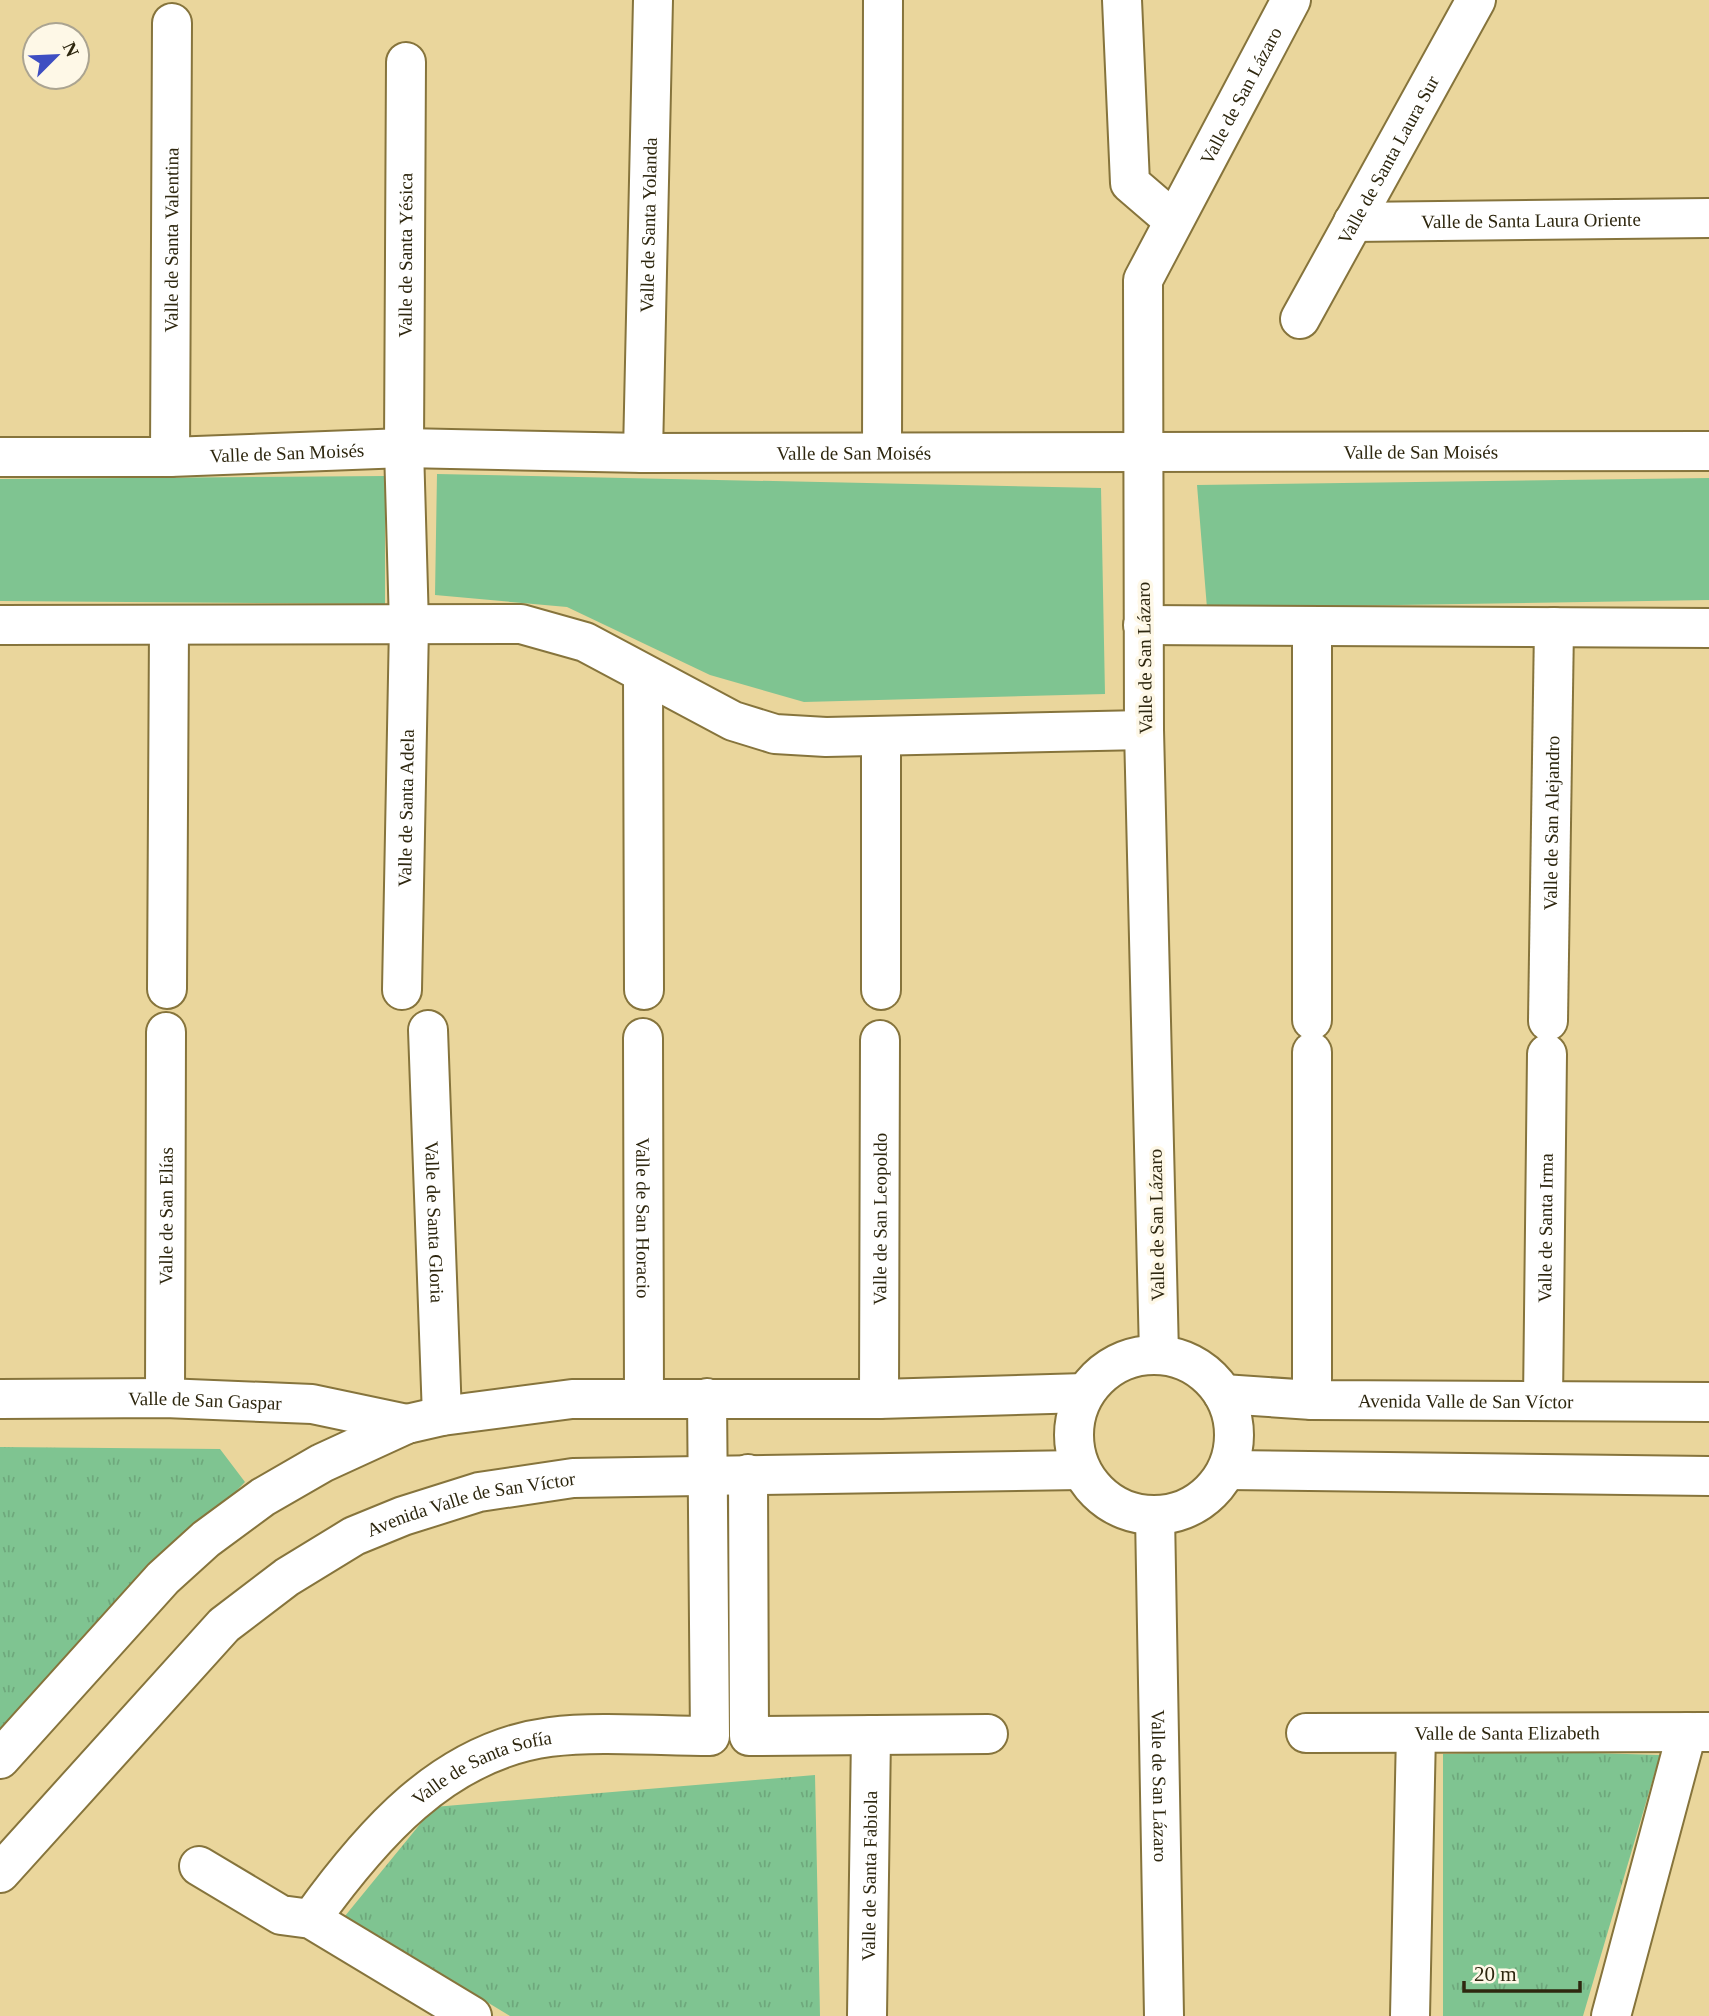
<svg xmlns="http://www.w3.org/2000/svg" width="1709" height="2016" font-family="'Times New Roman',serif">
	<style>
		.grass { fill: url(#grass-tufts) }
		.park { fill: #7fc491 }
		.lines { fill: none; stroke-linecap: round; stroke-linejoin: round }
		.minor-casing { stroke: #86743c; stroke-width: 42 }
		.minor { stroke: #fff; stroke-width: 38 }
		.labels { text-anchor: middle; stroke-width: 7; stroke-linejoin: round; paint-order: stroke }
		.street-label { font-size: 19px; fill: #2e270f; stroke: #fef8e7 }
	</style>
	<defs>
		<pattern id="grass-tufts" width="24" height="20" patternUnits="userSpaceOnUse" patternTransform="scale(1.75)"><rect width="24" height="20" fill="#7fc491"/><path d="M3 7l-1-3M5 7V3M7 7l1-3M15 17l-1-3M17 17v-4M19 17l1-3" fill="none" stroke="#6ea87c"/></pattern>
	</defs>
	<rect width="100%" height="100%" fill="#ead69c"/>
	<path class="grass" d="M0 1447 220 1449 245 1482 0 1736Z
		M1527 1751 1660 1755 1583 2016H1443V1754Z
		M815 1775 820 2016H510L345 1916 434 1807Z"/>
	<path class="park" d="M437 474 1101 488 1105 694 804 702 710 675 567 607 435 595Z
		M385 476V604L0 601V479Z
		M1709 478V600L1207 608 1197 485Z"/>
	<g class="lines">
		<defs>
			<g id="minor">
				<path d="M1122 0 1130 183 1173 220"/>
				<path id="s1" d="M1353 222 1709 218"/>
				<path id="s2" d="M1300 319 1476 0"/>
				<path d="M882 452 883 0"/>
				<path id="s3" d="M643 453 653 0"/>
				<path id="s4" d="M0 457H170L404 448 643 453 1709 451"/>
				<path id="s5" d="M170 457 172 23"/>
				<path d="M0 625 521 624 585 642 733 721 775 734 826 737 1144 730"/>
				<path d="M1143 625 1709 628"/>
				<path d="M643 675 644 990"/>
				<path d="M167 989 169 627"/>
				<path id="s6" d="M402 990 409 625 404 448 406 62"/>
				<path d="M881 990V736"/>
				<path d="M1312 1020V626"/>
				<path id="s7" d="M1548 1021 1554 627"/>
				<path id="s8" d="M428 1030 442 1416"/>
				<path id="s9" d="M643 1038 644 1399"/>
				<path id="s10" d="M1159 1354 1144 730 1143 280 1291 0"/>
				<circle cx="1154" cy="1435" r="80"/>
				<path id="s11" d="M1223 1394 1312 1400 1709 1402"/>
				<path id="s12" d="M165 1398 166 1032"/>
				<path id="s13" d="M0 1399 165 1398 312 1404 407 1424"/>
				<path id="s14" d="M879 1399 880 1040"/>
				<path d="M1312 1400V1052"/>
				<path id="s15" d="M1543 1401 1547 1054"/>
				<path d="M1227 1470 1709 1476"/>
				<path d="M748 1474 749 1736 988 1734"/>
				<path id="s16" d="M1155 1515 1164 2016"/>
				<path id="s17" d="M1306 1733 1709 1732"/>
				<path d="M0 1759 163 1578 206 1539 263 1497 322 1463 407 1424 442 1416 572 1399H879L1085 1393"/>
				<path d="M199 1866 281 1915 311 1919 472 2016"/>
				<path id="s18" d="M0 1873 224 1625 287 1577 354 1536 403 1516 479 1492 573 1478 1081 1470"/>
				<path id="s19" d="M311 1919C370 1837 443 1751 550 1737 598 1731 660 1736 710 1736L707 1398"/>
				<path id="s20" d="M867 2016 871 1735"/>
				<path d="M1410 2016 1416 1733"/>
				<path d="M1611 2016 1687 1732"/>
			</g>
		</defs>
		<use href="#minor" class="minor-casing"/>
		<use href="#minor" class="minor"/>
	</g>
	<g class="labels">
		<g class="street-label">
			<text dy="7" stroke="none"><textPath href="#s10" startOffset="1283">Valle de San Lázaro</textPath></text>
			<text dy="7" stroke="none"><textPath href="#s2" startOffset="182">Valle de Santa Laura Sur</textPath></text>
			<text dy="7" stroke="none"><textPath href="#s1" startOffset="178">Valle de Santa Laura Oriente</textPath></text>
			<text dy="7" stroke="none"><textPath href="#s3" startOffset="228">Valle de Santa Yolanda</textPath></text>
			<text dy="7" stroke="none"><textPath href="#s5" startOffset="217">Valle de Santa Valentina</textPath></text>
			<text dy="7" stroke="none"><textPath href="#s6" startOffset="735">Valle de Santa Yésica</textPath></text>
			<text dy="7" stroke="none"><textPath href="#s4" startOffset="854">Valle de San Moisés</textPath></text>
			<text dy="7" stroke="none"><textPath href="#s4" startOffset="1421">Valle de San Moisés</textPath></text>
			<text dy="7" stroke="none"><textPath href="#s4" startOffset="287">Valle de San Moisés</textPath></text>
			<text transform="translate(1144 658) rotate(-91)" y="7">Valle de San Lázaro</text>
			<text dy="7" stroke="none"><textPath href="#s6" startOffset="182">Valle de Santa Adela</textPath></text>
			<text dy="7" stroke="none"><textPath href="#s7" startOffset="198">Valle de San Alejandro</textPath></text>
			<text dy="7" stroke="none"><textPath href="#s12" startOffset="182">Valle de San Elías</textPath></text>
			<text dy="7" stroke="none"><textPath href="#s9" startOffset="180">Valle de San Horacio</textPath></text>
			<text dy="7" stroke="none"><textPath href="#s14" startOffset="180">Valle de San Leopoldo</textPath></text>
			<text dy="7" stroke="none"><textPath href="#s8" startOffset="192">Valle de Santa Gloria</textPath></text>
			<text transform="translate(1156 1225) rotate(-91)" y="7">Valle de San Lázaro</text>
			<text dy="7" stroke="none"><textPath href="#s15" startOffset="173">Valle de Santa Irma</textPath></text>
			<text dy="7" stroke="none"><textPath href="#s13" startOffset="205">Valle de San Gaspar</textPath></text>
			<text dy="7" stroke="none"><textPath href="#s11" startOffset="243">Avenida Valle de San Víctor</textPath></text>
			<text dy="7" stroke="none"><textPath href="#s18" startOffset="614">Avenida Valle de San Víctor</textPath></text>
			<text dy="7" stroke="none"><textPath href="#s17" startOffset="201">Valle de Santa Elizabeth</textPath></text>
			<text dy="7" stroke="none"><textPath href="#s19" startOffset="234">Valle de Santa Sofía</textPath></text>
			<text dy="7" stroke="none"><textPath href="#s16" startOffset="271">Valle de San Lázaro</textPath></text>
			<text dy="7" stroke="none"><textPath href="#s20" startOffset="140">Valle de Santa Fabiola</textPath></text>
		</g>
	</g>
	<g transform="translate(56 56) rotate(66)"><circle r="33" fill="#fef8e7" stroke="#aba491" stroke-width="2"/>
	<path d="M0-5L12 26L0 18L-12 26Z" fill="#3e4ec2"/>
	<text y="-10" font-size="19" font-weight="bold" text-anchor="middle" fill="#2e270f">N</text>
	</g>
	<path d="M1464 1981v10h116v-10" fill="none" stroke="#2e270f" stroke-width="3.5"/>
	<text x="1474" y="1981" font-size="21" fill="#2e270f" stroke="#fef8e7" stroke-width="5" paint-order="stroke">20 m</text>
</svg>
